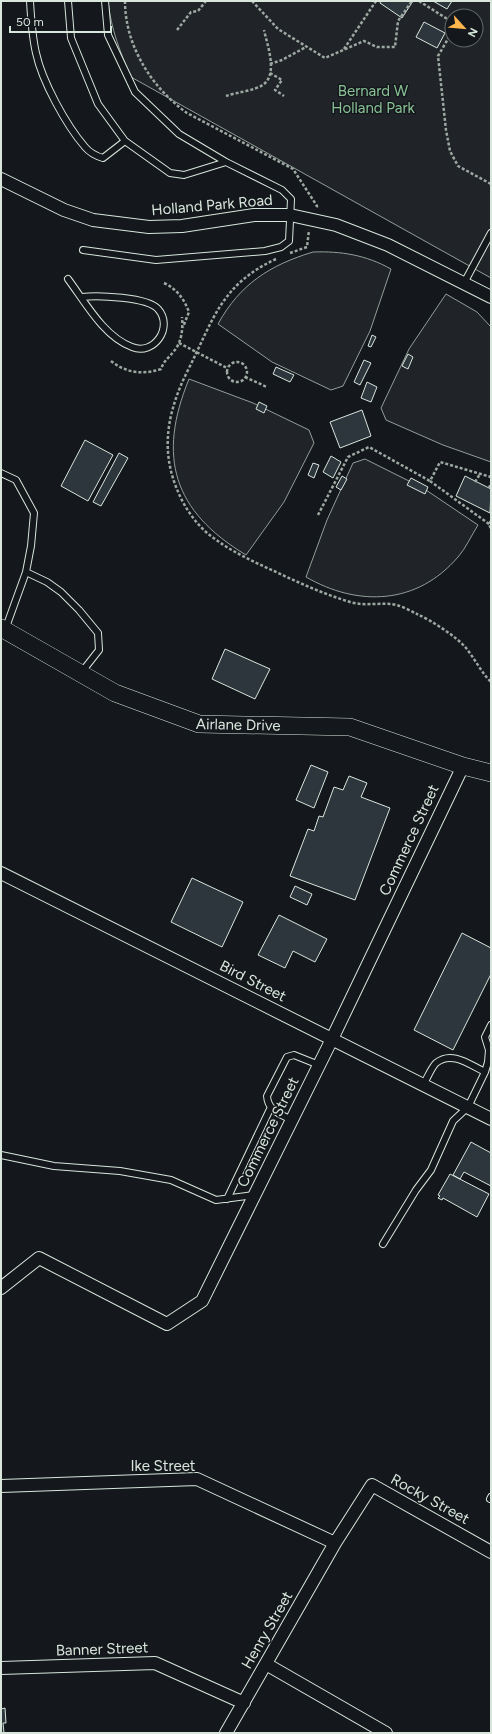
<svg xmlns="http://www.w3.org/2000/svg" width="492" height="1734" font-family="Figtree,sans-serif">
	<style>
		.green { fill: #202428; stroke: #939e99; fill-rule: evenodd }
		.building { fill: #2c363c; stroke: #d8e6dc }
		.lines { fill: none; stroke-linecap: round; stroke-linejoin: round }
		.lane-casing { stroke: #d8e6dc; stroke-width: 8 }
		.street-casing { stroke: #d8e6dc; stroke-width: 14 }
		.secondary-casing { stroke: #d8e6dc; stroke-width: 18 }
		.path { stroke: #9da8a2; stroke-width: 2.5; stroke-dasharray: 3 2; stroke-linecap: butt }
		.lane { stroke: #14181c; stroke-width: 6 }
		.street { stroke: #14181c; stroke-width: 12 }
		.secondary { stroke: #14181c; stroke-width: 17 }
		.labels { text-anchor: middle; stroke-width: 3; stroke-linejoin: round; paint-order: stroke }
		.park-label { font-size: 15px; fill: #8ac095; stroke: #14181c }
		.street-label { font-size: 15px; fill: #d8e6dc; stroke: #14181c }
	</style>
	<rect width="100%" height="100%" fill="#14181c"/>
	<path class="green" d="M108 1H491V278L131 77C120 52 111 29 108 1ZM452 16H476V40H452Z
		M313 252C341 251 366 255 391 269L370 331 343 386 331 390 272 362 218 324C240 284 270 265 313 252Z
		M446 294 477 312 491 327V462L443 445 386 420 381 408 409 349Z
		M189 379 253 403 309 430 314 443 284 502 246 555C173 511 157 457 189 379Z
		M365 459 423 488 478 525C471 536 466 548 458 557 417 605 358 607 306 577L327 520 353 463Z"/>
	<path class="building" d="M381 1H413L402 18 380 3Z
		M433 1H452L447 9Z
		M424 22 445 33 437 48 416 37Z
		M372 335 376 337 371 347 368 346Z
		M408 354 413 357 408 369 402 366Z
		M364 360 371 363 360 385 354 382Z
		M276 367 294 375 290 382 273 374Z
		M367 382 377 387 371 402 361 398Z
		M259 402 267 406 264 413 256 409Z
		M362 410 371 436 340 448 330 422Z
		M85 440 113 455 88 501 61 486Z
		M119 453 128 458 101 506 93 502Z
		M331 456 341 462 333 478 323 472Z
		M313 463 319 465 314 478 308 475Z
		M342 476 347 479 341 490 336 487Z
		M465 476 491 489 490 513 456 496Z
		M411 478 428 487 425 494 407 485Z
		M225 649 270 669 255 699 212 679Z
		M311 765 328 772 314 808 296 800Z
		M349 776 367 783 361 797 390 808 355 900 290 876 308 829 314 831 319 816 323 817 334 787 343 790Z
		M192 878 243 902 222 947 171 922Z
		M295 886 312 894 307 905 290 897Z
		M279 915 327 939 315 962 293 951 285 968 258 955Z
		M462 933 491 948V974L453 1050 414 1030Z
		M471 1142 491 1153V1186L464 1172 460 1179 453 1175Z
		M450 1174 489 1194 477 1217 443 1198 442 1200 438 1198 440 1196 438 1195Z
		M5 1708 6 1723H3L4 1733H1V1709Z"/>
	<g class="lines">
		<defs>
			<path id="lane" d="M30 1C31 18 32 36 36 53 42 81 66 125 85 147 90 153 96 156 103 158L125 141
				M68 1 71 38 98 104 125 141 170 173 184 175 226 162
				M83 250 156 260 265 251 281 247 289 241 291 199 282 190 226 162 179 134 135 92 108 35 105 1
				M68 279C85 302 104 337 132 347 154 356 174 327 158 309 148 297 97 295 82 297
				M464 283 491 233
				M1 473 16 480 34 513 31 546 26 572 5 630
				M26 572 47 582 61 592 79 610 98 633 99 650 81 673
				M423 1085C427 1079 431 1068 436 1063 452 1050 470 1065 485 1072
				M292 1120C280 1114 268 1111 267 1096L287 1057 294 1055 319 1065
				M1 1155 54 1166 120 1171 171 1180 216 1200 254 1195
				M227 1199 271 1107
				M383 1244 416 1190 431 1170 453 1121 468 1107 485 1072 488 1062 489 1050 485 1037 491 1025
				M490 1499 491 1497"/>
			<path id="street" d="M1 179 64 210 93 220 149 227 182 226 254 215H290L336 225 388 245 491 297
				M1 873 491 1119
				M1 1288 39 1258 167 1324 202 1301 332 1039 463 766
				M1 1486 197 1479 335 1543
				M266 1664 386 1733
				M1 1668 155 1663 244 1703
				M226 1733 335 1543 372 1485 491 1552"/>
			<g id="secondary">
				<path id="s1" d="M1 628 115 693 199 724 350 727 463 766 491 773"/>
			</g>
		</defs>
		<use href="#lane" class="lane-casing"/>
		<use href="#street" class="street-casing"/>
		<use href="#secondary" class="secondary-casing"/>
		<path class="path" d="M125 1C125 46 152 88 187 113L293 169 317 206 316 209
			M252 1 278 29 325 58 364 41 377 47H395L398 21 412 1
			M419 1 452 22
			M177 30 191 12 198 11 206 1
			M452 32 438 56 446 130 450 151 458 166 491 184
			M344 49 376 1
			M270 64 282 60 306 47
			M270 73 282 80 275 90 284 96
			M226 96C237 92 255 91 264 84 278 73 267 44 264 30
			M290 253 307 247 309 230
			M276 259C220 285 213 321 187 372 165 417 159 458 184 504 191 516 200 528 211 536 230 551 252 561 274 571 299 583 324 594 350 602 363 606 376 603 390 604 398 604 409 610 417 614 432 621 456 636 466 648 475 659 481 672 491 682
			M164 283C177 289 184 299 189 312L183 327
			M179 343 227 368
			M111 361C126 373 143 375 161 369 164 360 169 358 174 351 182 342 183 328 182 317
			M227 372a10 10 0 1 1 20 0a10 10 0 1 1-20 0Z
			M245 377 267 387
			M475 482 480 474
			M489 488 491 483
			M318 515 348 457 369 447 430 481
			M491 521 489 524 491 529
			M489 524 430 481 440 462 491 477"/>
		<use href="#lane" class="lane"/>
		<use href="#street" class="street"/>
		<use href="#secondary" class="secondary"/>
	</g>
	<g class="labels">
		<g class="park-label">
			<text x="373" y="96">Bernard W<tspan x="373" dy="17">Holland Park</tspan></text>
		</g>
		<g class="street-label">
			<text transform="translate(212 205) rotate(-5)" y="5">Holland Park Road</text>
			<text dy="5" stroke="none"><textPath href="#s1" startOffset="260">Airlane Drive</textPath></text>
			<text transform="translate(409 840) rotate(-65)" y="5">Commerce Street</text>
			<text transform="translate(253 981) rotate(27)" y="5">Bird Street</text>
			<text transform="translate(268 1132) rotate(-64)" y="5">Commerce Street</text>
			<text x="163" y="1471">Ike Street</text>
			<text transform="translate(430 1499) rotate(29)" y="5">Rocky Street</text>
			<text transform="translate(267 1630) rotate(-60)" y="5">Henry Street</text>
			<text transform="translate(102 1649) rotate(-2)" y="5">Banner Street</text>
		</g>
	</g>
	<rect width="492" height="1734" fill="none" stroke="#d8e6dc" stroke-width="4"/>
	<g transform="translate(464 28) rotate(117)"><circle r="19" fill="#14181c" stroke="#626a69"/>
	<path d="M0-3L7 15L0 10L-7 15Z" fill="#ffb74d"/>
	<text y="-6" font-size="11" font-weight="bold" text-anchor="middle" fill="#d8e6dc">N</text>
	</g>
	<path d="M10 26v6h101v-6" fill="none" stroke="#d8e6dc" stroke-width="2"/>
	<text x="16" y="26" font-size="12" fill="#d8e6dc" stroke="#14181c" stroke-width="3" paint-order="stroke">50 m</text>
</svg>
